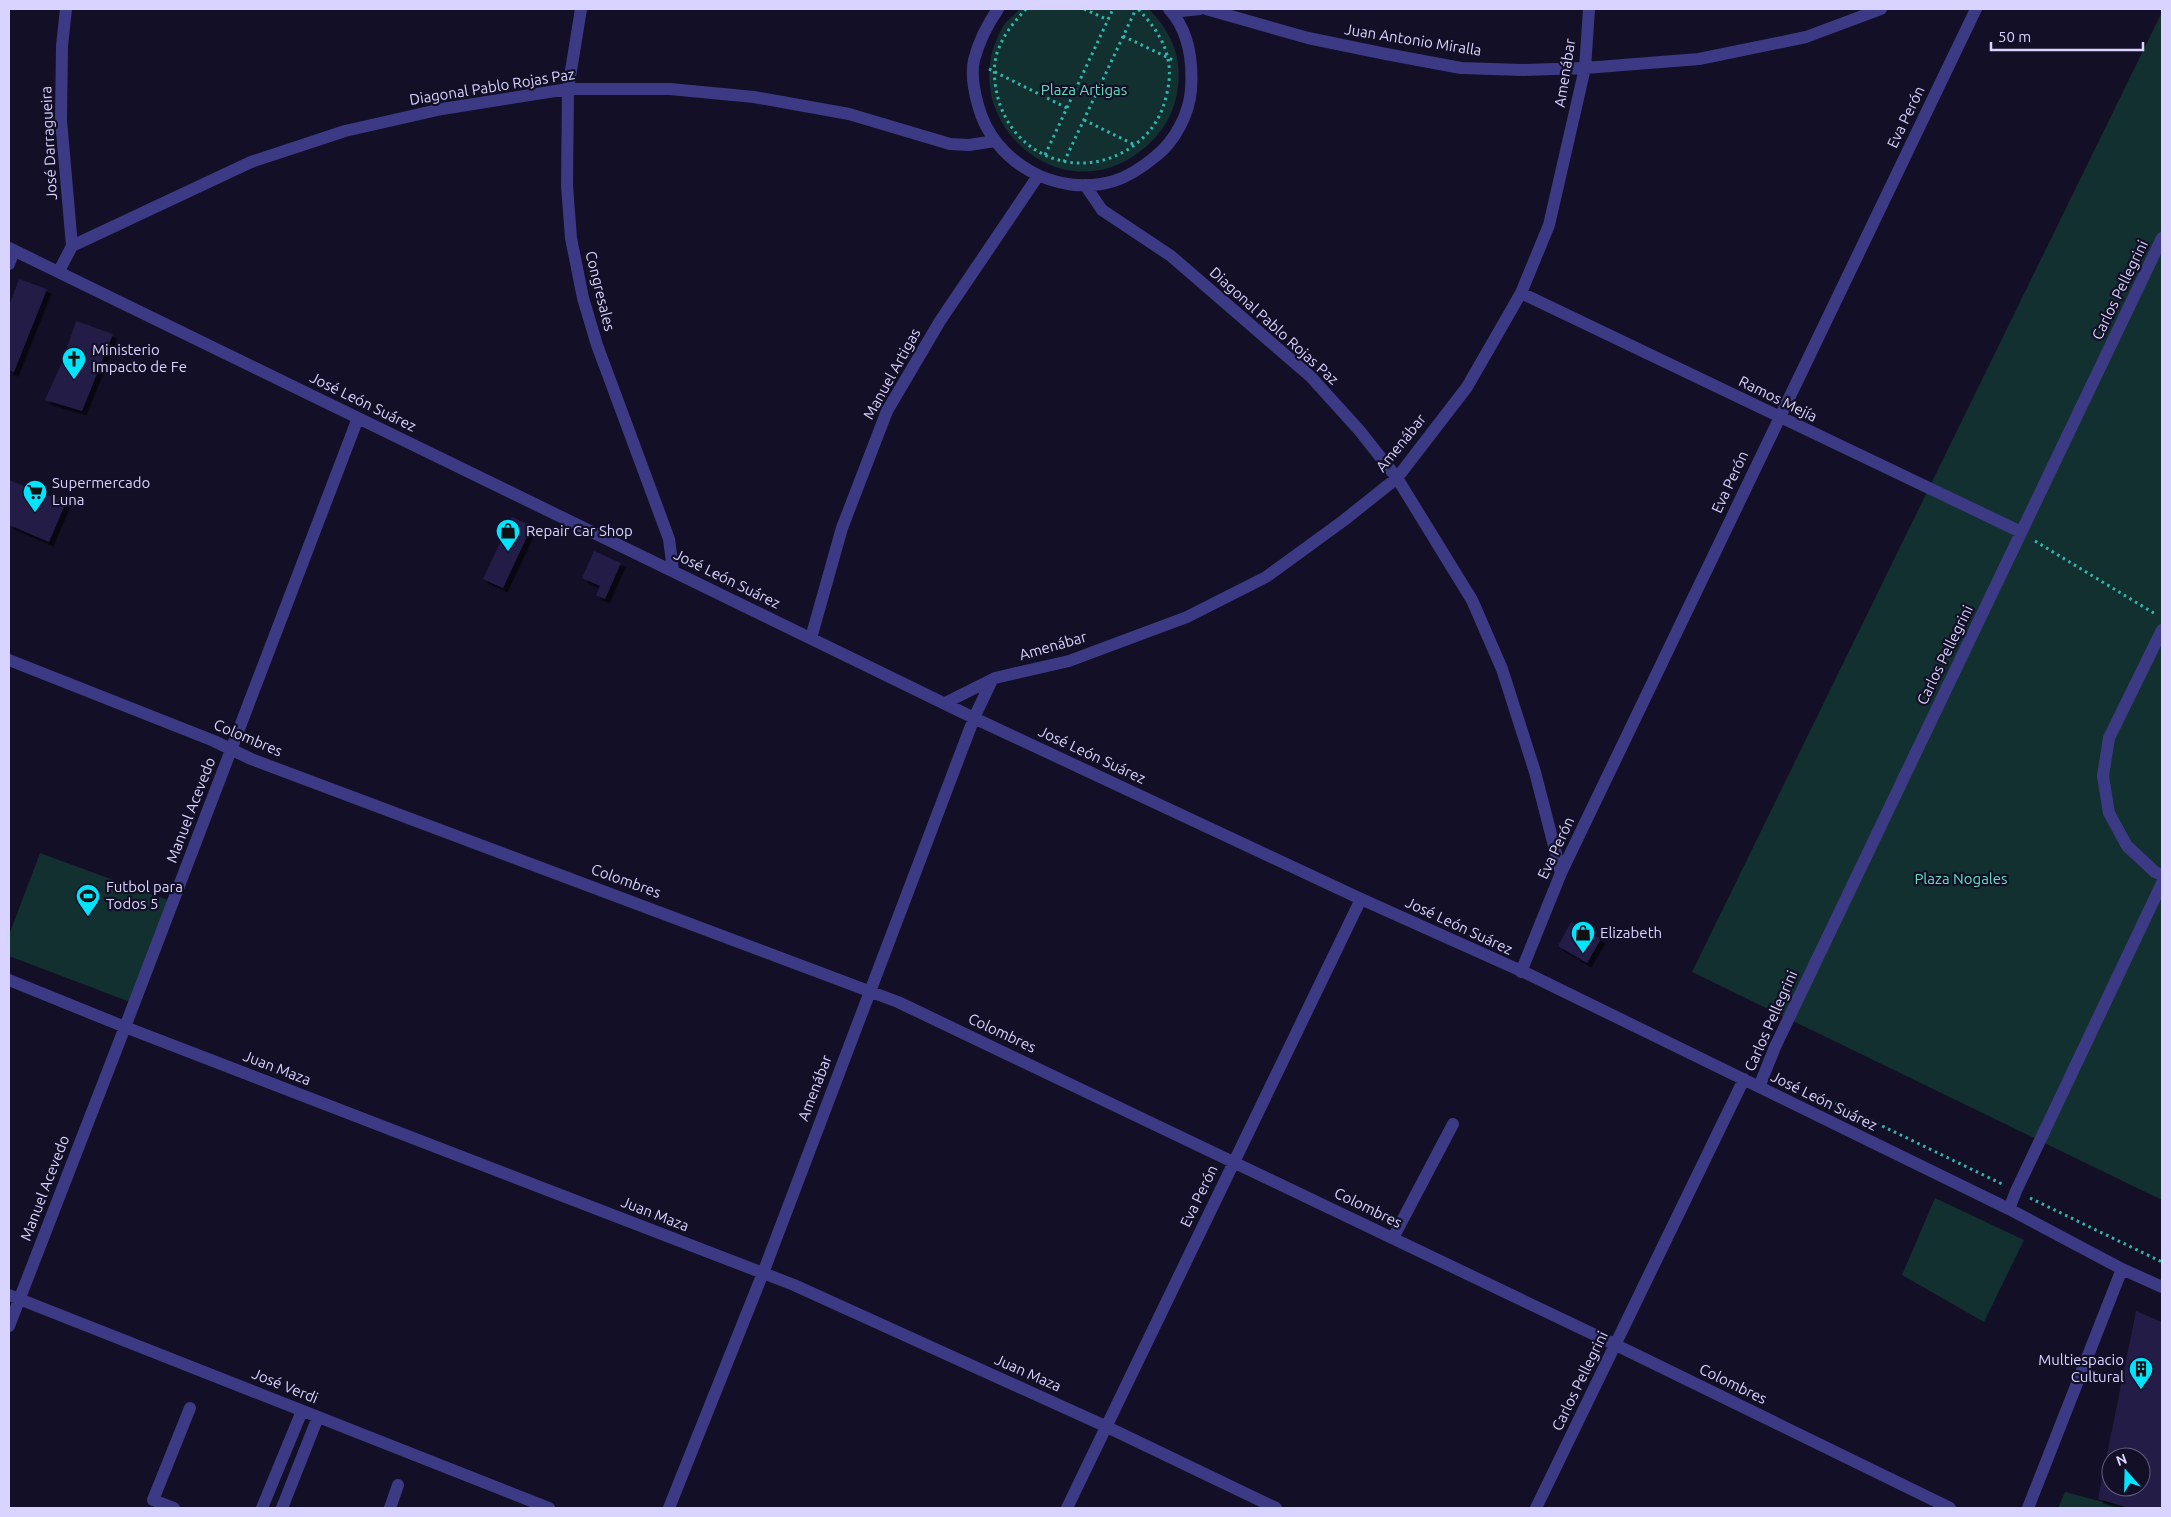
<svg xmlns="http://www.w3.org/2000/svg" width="2171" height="1517" font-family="Ubuntu,sans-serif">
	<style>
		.green { fill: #12302f }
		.building { fill: #241b47; fill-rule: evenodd; filter: url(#shadow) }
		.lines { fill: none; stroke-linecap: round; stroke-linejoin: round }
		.path { stroke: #2fb8b0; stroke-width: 3; stroke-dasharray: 2.5 4; stroke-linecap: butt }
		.minor { stroke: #3d3a85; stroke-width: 12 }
		.labels { text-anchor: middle; stroke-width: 4.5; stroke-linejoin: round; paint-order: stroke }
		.street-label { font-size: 15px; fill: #d9d4ff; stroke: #130f26 }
		.park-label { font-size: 15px; fill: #5fe0c0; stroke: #130f26 }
		.poi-label { font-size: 15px; fill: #d9d4ff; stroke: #130f26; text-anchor: start }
	</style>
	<defs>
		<filter id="shadow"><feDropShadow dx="4.5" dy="4.5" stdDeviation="0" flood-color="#0009"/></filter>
	</defs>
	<rect width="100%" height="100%" fill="#130f26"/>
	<path class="green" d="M1020 9H1149C1175 36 1185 65 1175 102 1169 123 1156 140 1138 153 1055 214 950 113 1004 25 1008 19 1015 14 1020 9Z
		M2162 12V1200L1692 972Z
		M40 853 168 900 130 1002 9 956V935Z
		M1935 1198 2024 1240 1984 1322 1902 1275Z
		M2065 1492 2126 1508H2058Z"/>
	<path class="building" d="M19 279 47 289 14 372 9 370V306Z
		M76 321 113 334 82 411 45 400 63 360Z
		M9 480 66 502 49 542 9 525Z
		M512 517 532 526 503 588 483 579Z
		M594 551 621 563 605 599 596 595 600 586 582 578Z
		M1571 922 1601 939 1587 963 1558 946Z
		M2136 1311 2162 1322V1508H2129L2098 1499ZM2111 1457H2141V1487H2111Z"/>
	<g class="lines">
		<path class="path" d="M1026 9C1014 22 1003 35 997 53 993 66 994 81 997 94 1011 157 1081 183 1133 146 1150 134 1161 118 1166 97 1176 60 1163 35 1138 9
			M1084 9 1108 20
			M1123 36 1175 61
			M989 69 1067 108
			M1084 120 1135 145
			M1045 155 1113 9
			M1064 162 1136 9
			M2035 541 2157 615
			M1812 1092 2002 1184
			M2030 1198 2162 1262"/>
		<path class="minor" d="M581 9 568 89 567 186 571 238 583 298 597 345 669 539 673 570
			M998 9C987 25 979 41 974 60 971 74 974 91 978 105 993 163 1057 198 1114 181 1130 176 1144 166 1156 156 1175 141 1189 114 1191 90 1193 62 1189 31 1169 9
			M1206 9 1308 38 1386 54 1461 68 1522 70 1585 68 1699 59 1806 37 1881 9
			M1172 12 1200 9
			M1085 185 1102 210 1171 256 1311 377 1359 430 1397 478 1472 600 1502 669 1535 772 1561 873
			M72 246 251 162 345 131 442 109 568 89H670L754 97 849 114 950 144 969 145 995 141
			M9 248 974 718 1361 899 1526 973 2009 1209 2122 1269 2162 1287
			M9 264 14 251
			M59 271 72 246 61 120 62 46 66 9
			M1521 293 2021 532
			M2162 630 2109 738 2103 776 2109 813 2127 846 2155 872 2162 875
			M811 638 842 528 887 411 940 321 1038 176
			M9 660 214 741 251 759 898 1002 1616 1345 1950 1508
			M945 703 995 678 1069 661 1187 617 1266 577 1343 521 1397 478 1467 387 1521 293 1549 225 1585 68 1589 9
			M1521 972 1561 873 1976 9
			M9 980 125 1027 794 1285 1105 1426 1276 1508
			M1759 1087 1775 1047 2162 238
			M2009 1209 2016 1191 2162 883
			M1393 1238 1453 1124
			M9 1295 549 1508
			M9 1326 125 1027 358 418
			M174 1508 153 1500 190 1408
			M262 1508 302 1411
			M282 1508 318 1417
			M390 1508 398 1485
			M669 1508 763 1273 974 718 992 680
			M1067 1508 1361 899
			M1536 1508 1744 1079
			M2028 1508 2122 1269"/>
	</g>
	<defs>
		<symbol id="church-pin" viewBox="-11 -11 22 30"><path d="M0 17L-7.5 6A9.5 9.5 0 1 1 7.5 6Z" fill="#00e5ff" stroke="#130f26"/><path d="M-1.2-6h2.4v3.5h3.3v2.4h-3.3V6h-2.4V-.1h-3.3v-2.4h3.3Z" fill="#111"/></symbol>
		<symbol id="supermarket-pin" viewBox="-11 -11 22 30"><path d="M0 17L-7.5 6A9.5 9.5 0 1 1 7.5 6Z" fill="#00e5ff" stroke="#130f26"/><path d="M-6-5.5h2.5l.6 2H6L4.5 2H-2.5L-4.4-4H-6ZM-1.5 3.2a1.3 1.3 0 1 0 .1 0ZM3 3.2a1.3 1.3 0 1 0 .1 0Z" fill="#111"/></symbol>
		<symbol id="shop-pin" viewBox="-11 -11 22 30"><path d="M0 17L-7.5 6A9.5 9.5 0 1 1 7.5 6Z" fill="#00e5ff" stroke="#130f26"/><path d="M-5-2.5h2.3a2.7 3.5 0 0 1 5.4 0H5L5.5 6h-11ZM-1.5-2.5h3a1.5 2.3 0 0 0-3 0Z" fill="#111"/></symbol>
		<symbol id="stadium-pin" viewBox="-11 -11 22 30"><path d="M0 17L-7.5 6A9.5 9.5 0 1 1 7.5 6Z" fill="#00e5ff" stroke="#130f26"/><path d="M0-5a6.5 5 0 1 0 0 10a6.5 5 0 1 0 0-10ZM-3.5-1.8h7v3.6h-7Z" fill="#111"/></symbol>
		<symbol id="building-pin" viewBox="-11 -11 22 30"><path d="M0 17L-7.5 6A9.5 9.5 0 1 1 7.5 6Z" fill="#00e5ff" stroke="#130f26"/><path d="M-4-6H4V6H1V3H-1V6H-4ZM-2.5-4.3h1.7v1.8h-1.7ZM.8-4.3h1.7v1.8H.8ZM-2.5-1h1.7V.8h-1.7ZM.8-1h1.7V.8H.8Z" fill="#111"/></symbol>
	</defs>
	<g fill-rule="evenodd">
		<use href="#church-pin" x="60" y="345" width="28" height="38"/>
		<use href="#supermarket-pin" x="21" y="478" width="28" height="38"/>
		<use href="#shop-pin" x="494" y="517" width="28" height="38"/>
		<use href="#stadium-pin" x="74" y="882" width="28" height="38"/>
		<use href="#shop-pin" x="1569" y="919" width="28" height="38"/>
		<use href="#building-pin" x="2127" y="1355" width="28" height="38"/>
	</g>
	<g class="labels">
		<g class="street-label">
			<text transform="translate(1413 40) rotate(9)" y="5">Juan Antonio Miralla</text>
			<text transform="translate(1565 73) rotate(-81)" y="5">Amenábar</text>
			<text transform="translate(492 87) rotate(-9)" y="5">Diagonal Pablo Rojas Paz</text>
			<text transform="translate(1906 117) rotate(-64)" y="5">Eva Perón</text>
			<text transform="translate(49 143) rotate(-93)" y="5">José Darragueira</text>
			<text transform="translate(2120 290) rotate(-64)" y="5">Carlos Pellegrini</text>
			<text transform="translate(600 291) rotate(76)" y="5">Congresales</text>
			<text transform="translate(1274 326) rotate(42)" y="5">Diagonal Pablo Rojas Paz</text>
			<text transform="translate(892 374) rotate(-61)" y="5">Manuel Artigas</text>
			<text transform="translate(1778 399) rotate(26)" y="5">Ramos Mejía</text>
			<text transform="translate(363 402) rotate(26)" y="5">José León Suárez</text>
			<text transform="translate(1401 443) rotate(-51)" y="5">Amenábar</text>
			<text transform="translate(1730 482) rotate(-65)" y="5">Eva Perón</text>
			<text transform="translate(727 579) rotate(26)" y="5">José León Suárez</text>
			<text transform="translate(1053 646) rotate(-16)" y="5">Amenábar</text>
			<text transform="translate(1945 655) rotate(-64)" y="5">Carlos Pellegrini</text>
			<text transform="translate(248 738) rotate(23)" y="5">Colombres</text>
			<text transform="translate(1092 755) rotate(25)" y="5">José León Suárez</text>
			<text transform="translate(191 810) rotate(-69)" y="5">Manuel Acevedo</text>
			<text transform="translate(1556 848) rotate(-65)" y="5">Eva Perón</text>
			<text transform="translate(626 881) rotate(20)" y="5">Colombres</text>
			<text transform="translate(1459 926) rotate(25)" y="5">José León Suárez</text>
			<text transform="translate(1771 1021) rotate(-66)" y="5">Carlos Pellegrini</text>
			<text transform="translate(1002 1033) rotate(25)" y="5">Colombres</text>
			<text transform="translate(277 1068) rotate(21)" y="5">Juan Maza</text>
			<text transform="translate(815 1088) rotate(-69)" y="5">Amenábar</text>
			<text transform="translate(1824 1101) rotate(26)" y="5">José León Suárez</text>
			<text transform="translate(45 1188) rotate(-69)" y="5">Manuel Acevedo</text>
			<text transform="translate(1199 1196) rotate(-64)" y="5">Eva Perón</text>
			<text transform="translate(1368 1208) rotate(26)" y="5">Colombres</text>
			<text transform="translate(655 1214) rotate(21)" y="5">Juan Maza</text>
			<text transform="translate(1028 1373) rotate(24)" y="5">Juan Maza</text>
			<text transform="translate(1580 1381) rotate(-64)" y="5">Carlos Pellegrini</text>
			<text transform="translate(1733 1384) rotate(26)" y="5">Colombres</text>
			<text transform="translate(285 1386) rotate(22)" y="5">José Verdi</text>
		</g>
		<g class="park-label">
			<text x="1084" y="95">Plaza Artigas</text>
			<text x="1961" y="884">Plaza Nogales</text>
		</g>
		<g class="poi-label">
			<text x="92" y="355">Ministerio<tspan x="92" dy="17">Impacto de Fe</tspan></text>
			<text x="52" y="488">Supermercado<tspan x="52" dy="17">Luna</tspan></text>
			<text x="526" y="536">Repair Car Shop</text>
			<text x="106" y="892">Futbol para<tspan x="106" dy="17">Todos 5</tspan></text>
			<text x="1600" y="938">Elizabeth</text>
			<text x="2124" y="1365" text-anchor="end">Multiespacio<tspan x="2124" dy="17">Cultural</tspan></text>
		</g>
	</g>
	<rect width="2171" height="1517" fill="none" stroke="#d9d4ff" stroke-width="20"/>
	<g transform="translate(2126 1472) rotate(340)"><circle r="24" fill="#130f26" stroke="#625e7d"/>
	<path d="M0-4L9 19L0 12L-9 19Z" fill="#00e5ff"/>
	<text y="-8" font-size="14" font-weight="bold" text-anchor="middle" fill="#d9d4ff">N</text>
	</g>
	<path d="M1991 42v8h152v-8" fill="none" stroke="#d9d4ff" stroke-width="2.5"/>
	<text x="1998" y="42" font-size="15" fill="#d9d4ff" stroke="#130f26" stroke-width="4" paint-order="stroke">50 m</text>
</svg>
